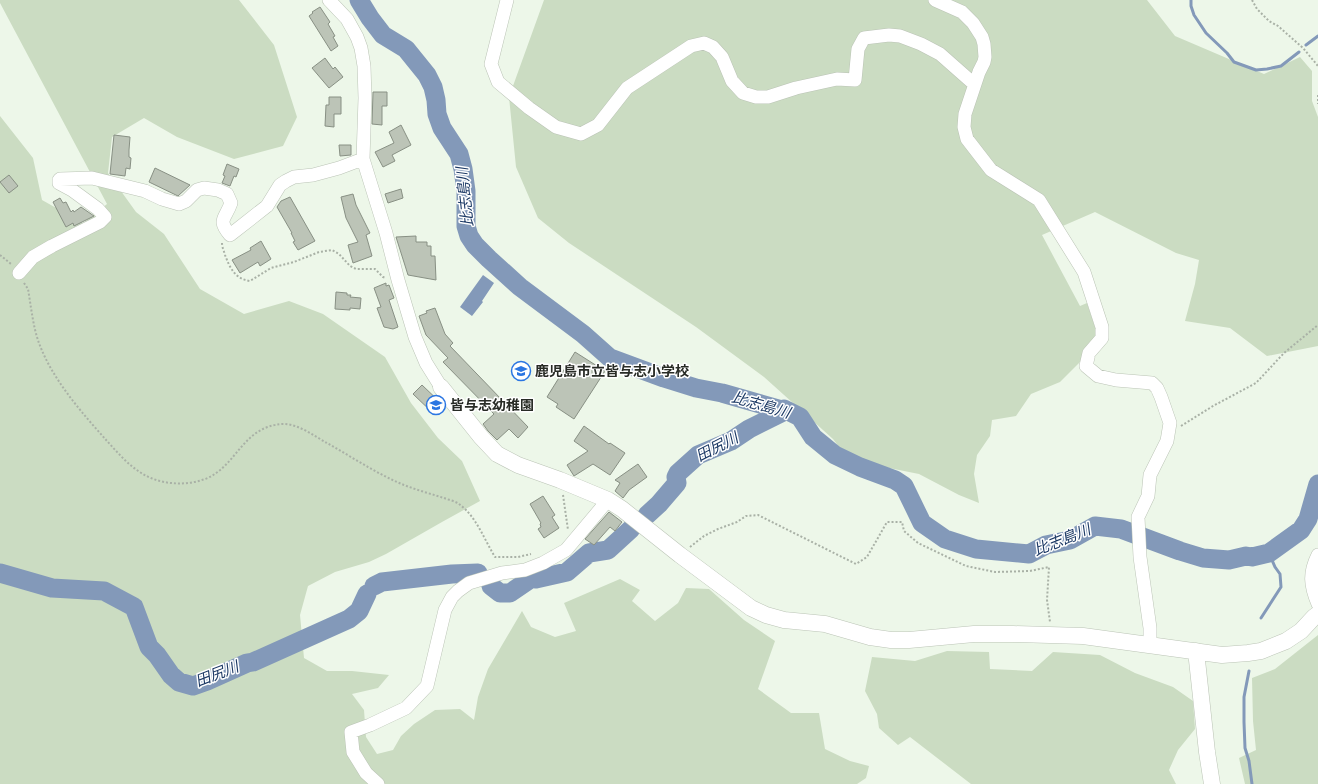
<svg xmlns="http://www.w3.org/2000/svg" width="1318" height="784" font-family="Jost,'Noto Sans JP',sans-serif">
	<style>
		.green { fill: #cbdcc2 }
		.water { fill: #8399b9 }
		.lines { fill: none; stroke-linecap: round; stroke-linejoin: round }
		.stream { stroke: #8399b9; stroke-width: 3 }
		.river { stroke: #8399b9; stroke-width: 19 }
		.building { fill: #bcc4b7; stroke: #889084 }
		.minor-casing { stroke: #bbc4b6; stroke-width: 14 }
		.tertiary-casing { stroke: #bbc4b6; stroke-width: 17 }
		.path { stroke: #a9b1a6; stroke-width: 2; stroke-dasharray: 2 2; stroke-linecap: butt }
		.minor { stroke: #fff; stroke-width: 13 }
		.tertiary { stroke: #fff; stroke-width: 16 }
		.labels { text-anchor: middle; stroke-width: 3; stroke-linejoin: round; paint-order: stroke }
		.poi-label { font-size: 14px; font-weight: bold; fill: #282b26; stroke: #fff; text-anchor: start }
		.water-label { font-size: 15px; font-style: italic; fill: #1b3864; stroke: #fff }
	</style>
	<rect width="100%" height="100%" fill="#edf7e9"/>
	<path class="green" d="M0 0H239L274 45 297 117 283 146 234 159 177 137 144 118 112 137 108 173 136 212 164 234 200 289 244 314 289 301 323 314 385 357 411 403 438 438 462 461 480 501 442 522 386 554 369 562 335 572 308 586 300 615 304 658 327 671H352L389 675 378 688 352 694 364 710 366 737 377 754 393 750 401 736 414 724 435 710 460 709 474 720 478 697 488 669 522 611 531 627 555 637 576 631 564 603 620 579 640 590 632 601 655 621 678 603 686 588 709 589 744 620 775 641 758 689 791 713H819L825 749 850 761 869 766 866 778 857 784H0V116L33 158 42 200 83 223 107 204 0 3Z
		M544 0H1147L1175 36 1264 74 1300 57 1312 71V101L1318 117V346L1267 356 1230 328 1185 321 1195 284 1199 260 1176 253 1095 212 1042 235 1080 306 1087 303 1098 336 1079 363 1060 382 1031 394 1016 416 992 420 990 436 977 455 974 474 979 503 959 495 919 474 884 467 858 457 839 447 833 439 764 377 696 327 569 243 538 218 516 167 509 97Z
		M1318 635V784H1245L1239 758 1256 750 1253 721 1252 678 1275 669Z
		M947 651 989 652 990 669 1032 671 1053 652 1100 655 1135 673 1173 687 1193 701 1195 729 1178 750 1169 770 1176 784H971L910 737 898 745 879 728 877 714 865 691 872 657 915 661Z"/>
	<path class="water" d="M483 275 494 283 482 301 483 302 472 316 460 307Z"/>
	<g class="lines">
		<path class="stream" d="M1191 0V6L1194 15 1206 33 1227 53 1234 62 1256 70 1267 69 1281 66 1299 52
			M1306 45 1318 36
			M1261 618 1281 587 1280 574 1275 567 1269 553
			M1249 671 1244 697V722L1245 748 1249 761 1252 784"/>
		<path class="river" d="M359 0 370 18 383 35 406 49 427 75 433 87 436 100 437 114 442 128 459 154 463 169 466 191V226L469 236 475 245 489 259 520 287 583 334 610 358 664 378 696 388 722 393 785 411
			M647 515 659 504 677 483 676 477 678 473 698 455 731 441 749 429 785 411 784 409 800 417 813 437 835 455 860 467 895 480 904 486 922 523 945 539 976 549 1029 554 1046 545 1070 540 1095 526 1121 529 1180 551 1203 558 1229 560 1246 556 1252 557 1269 553 1301 530 1308 519 1318 484
			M0 573 52 588 104 591 134 607 149 647 157 655 171 675 179 682 193 686 207 681 247 663 253 662 349 619 359 611 367 594
			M374 586 382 582 452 574 478 573
			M491 586 500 593H510L532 578 536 579 567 572 589 553 608 550 631 529"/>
	</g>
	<path class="building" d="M320 7 330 22 328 24 335 36 333 37 338 46 331 51 309 16 313 13 312 12Z
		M325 58 333 69 335 67 343 77 329 88 312 68Z
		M373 92H387V106H382V125L372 124Z
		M329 97H341V114H334V127L325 126 326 105H329Z
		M401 125 411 145 392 155 395 161 383 167 375 152 394 143 389 132Z
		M114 135 130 137 129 150V157L131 158 130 169 126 168 125 176 110 174Z
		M339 145H351V155L340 156Z
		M227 164 239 169 236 177 234 176 230 186 222 183 225 176 223 175Z
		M155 168 190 185 178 196 149 182Z
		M9 175 18 186 9 193 0 182Z
		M401 189 403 198 388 203 385 194Z
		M353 194 356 205 370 233 366 235 372 256 353 263 348 245 358 242 346 218 341 197Z
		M290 197 315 241 298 250 293 242 295 241 291 233H292L277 207 281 201Z
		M60 198 63 203 66 202 71 212 73 210 74 212 81 207 94 216 74 226 73 223 66 227 53 202Z
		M416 236V242H427V246H431V256H435L436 280 408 275 396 237Z
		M261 241 271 259 260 266 258 262 240 273 232 260 251 250 250 248Z
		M386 283V286L389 285 394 298 389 300 398 327 393 329 384 327 377 308 381 307 374 288Z
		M336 292 347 293V295H351L350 297 361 298 360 309 350 308V310L335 309Z
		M435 308 445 334 453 343 450 346 528 427 518 438 509 429 497 440 488 431 483 424 494 414 443 362 448 358 426 335 419 316 427 313 426 311Z
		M575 352 605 371 574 419 556 407 558 404 547 397Z
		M422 385 444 406 435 415 413 394Z
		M584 426 609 444 610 443 625 453 610 475 593 464 574 476 567 465 588 451 574 441Z
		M638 464 647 477 629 490 623 498 615 491 620 483 615 480Z
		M543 496 555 515 552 517 559 528 544 538 538 529 541 527 540 524 541 523 530 504Z
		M609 512 622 522 615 531 610 527 594 545 585 539Z"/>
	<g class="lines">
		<defs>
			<path id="minor" d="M329 0 347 19 357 37 361 48 364 66 365 98 363 159 386 233 398 280 415 337 426 363 441 387
				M507 0 491 64 498 82 529 108 556 127 581 134 598 125 627 88 691 46 704 43 713 47 722 57 732 81 743 93 756 97H768L796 88 837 79 855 80 858 49 864 38 889 35 900 36 921 44 940 54 974 84
				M935 0 962 12 973 23 982 37 984 44 985 57 984 62 979 72 965 114 964 127 967 139 991 170 1039 200 1084 272 1102 327V338L1089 353 1086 366 1098 376 1116 380 1152 383 1157 388 1161 397 1170 423 1167 441 1150 475 1148 496 1138 517 1140 557 1150 628V645
				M19 273 33 257 52 246 100 222 105 217 98 209 72 190 59 183V180L60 179 92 178 145 191 162 199 179 204 186 201 197 190 204 188 218 190 227 194 231 203C225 220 217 219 230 235L267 206 280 185 286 181 294 177 313 175 339 168 363 159
				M1318 555C1309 573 1310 585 1318 604
				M378 784 366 773 353 752 351 732 370 725 406 708 427 686 445 610 452 597 458 591 469 583 502 573 525 570 543 563 566 550 608 500"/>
			<path id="tertiary" d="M441 387 481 437 497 454 518 465 560 480 608 500 622 509 680 555 751 608 766 615 784 620 825 624 870 637 891 640H909L974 634H1013L1083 636 1222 655 1248 653 1261 651 1286 641 1301 631 1314 617 1318 614
				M1196 651 1207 752 1212 784"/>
		</defs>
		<use href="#minor" class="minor-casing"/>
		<use href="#tertiary" class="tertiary-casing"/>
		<path class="path" d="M1252 0 1257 9 1269 21 1278 26 1303 48 1318 66
			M1318 95V104
			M222 243C222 247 224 251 225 255 230 268 235 279 250 281L271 268 294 262 319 252 332 250 339 254 350 266 356 269H375L383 277 386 278
			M0 255 11 264
			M24 283 28 289C31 306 33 327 39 343 52 379 82 413 107 441 118 453 129 466 143 474 161 485 186 486 205 479 237 467 242 426 283 424 299 424 314 436 327 443 352 457 377 474 404 485 417 490 431 494 444 498 449 500 455 501 459 504 476 516 484 539 495 557H518L531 554
			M1181 426 1213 406 1256 383 1284 353 1318 325
			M563 495 568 530
			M690 547 704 536 718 529 737 522 746 516 758 515 856 564 867 557 887 522H902L904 531 918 543 966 566 995 572 1030 571 1049 567 1047 600 1050 622"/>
		<use href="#minor" class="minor"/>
		<use href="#tertiary" class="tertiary"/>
	</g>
	<defs>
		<symbol id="school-ring" viewBox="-11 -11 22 22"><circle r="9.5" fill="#fff" stroke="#2b76e2" stroke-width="1.5"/><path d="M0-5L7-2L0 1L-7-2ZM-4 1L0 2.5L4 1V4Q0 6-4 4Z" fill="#2b76e2"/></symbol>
	</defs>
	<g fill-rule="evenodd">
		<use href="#school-ring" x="510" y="360" width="22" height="22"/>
		<use href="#school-ring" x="425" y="394" width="22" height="22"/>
	</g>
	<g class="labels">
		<g class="poi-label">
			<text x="535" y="376">鹿児島市立皆与志小学校</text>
			<text x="450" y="410">皆与志幼稚園</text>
		</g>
		<g class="water-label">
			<text transform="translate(465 197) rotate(-96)" y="5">比志島川</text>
			<text transform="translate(761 405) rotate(16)" y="5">比志島川</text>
			<text transform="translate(717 447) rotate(-27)" y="5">田尻川</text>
			<text transform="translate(1062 540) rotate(-22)" y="5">比志島川</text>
			<text transform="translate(217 674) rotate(-21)" y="5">田尻川</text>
		</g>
	</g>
</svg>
